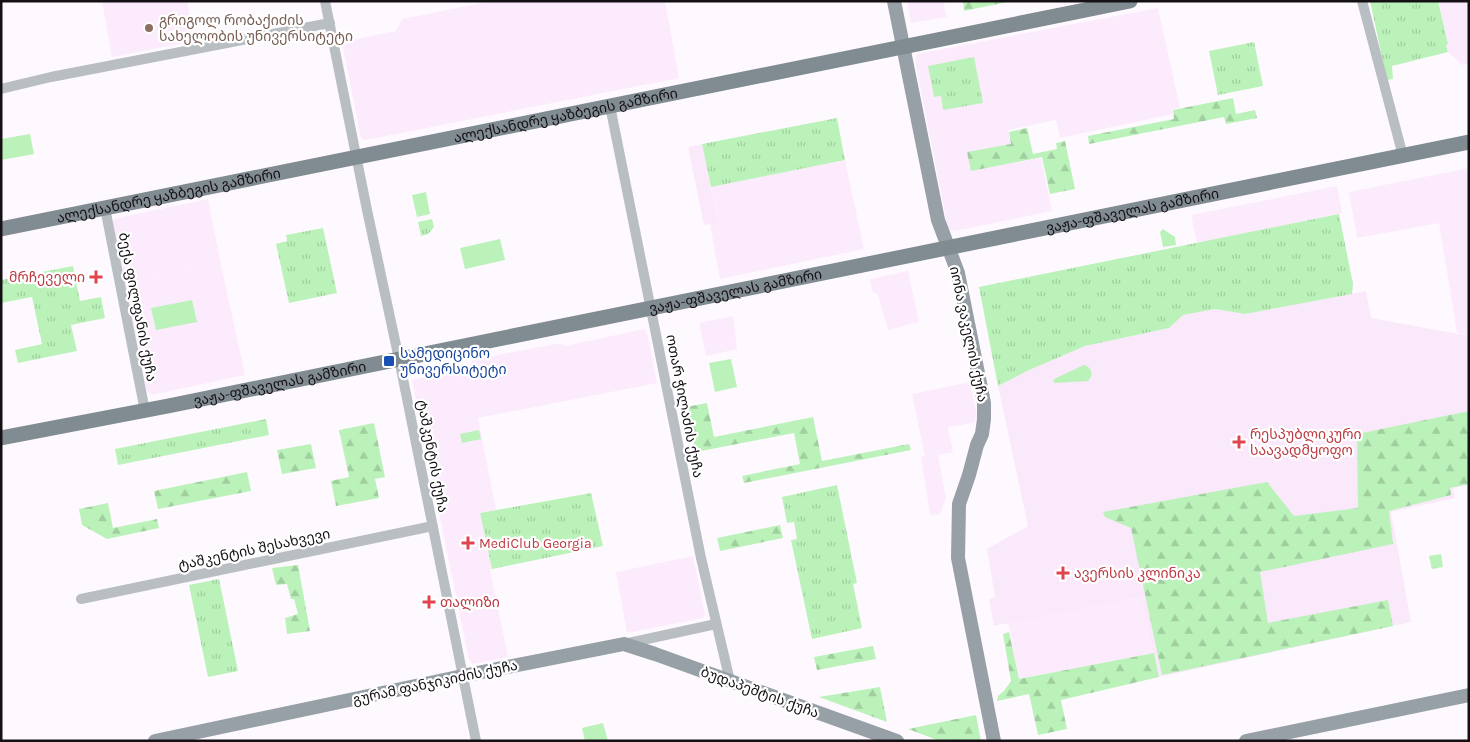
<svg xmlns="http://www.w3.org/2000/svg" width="1470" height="742" font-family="Karla,'Noto Sans Georgian',sans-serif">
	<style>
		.commercial { fill: #fcebfc }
		.built { fill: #fae9fa }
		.education { fill: #fcebfd }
		.grass { fill: #bbf2ba }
		.forest { fill: url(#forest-firs) }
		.park { fill: url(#park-tufts) }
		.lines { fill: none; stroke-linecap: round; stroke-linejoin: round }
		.minor { stroke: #b8bec2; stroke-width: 10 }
		.secondary { stroke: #97a0a6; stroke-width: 14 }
		.primary { stroke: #808b92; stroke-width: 15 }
		.education-dot { fill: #8d6e63; stroke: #fff; stroke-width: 2 }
		.health-dot { fill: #e0444e; stroke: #fff; stroke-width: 2 }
		.transit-dot { fill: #1a4fb4; stroke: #fff; stroke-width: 2 }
		.labels { text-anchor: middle; stroke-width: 4.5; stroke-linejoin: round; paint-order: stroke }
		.education-label { font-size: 14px; fill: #785e54; stroke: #fff; text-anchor: start }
		.street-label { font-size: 14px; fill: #141014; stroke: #fff }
		.health-label { font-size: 14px; fill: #be3a42; stroke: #fff; text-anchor: start }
		.transit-label { font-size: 14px; fill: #164399; stroke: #fff; text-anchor: start }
	</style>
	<defs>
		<pattern id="forest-firs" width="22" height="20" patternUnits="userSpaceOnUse" patternTransform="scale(1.25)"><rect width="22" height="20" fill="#bbf2ba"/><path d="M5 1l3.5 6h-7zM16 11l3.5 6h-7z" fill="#a0ce9f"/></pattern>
		<pattern id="park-tufts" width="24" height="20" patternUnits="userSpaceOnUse" patternTransform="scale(1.25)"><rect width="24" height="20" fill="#bbf2ba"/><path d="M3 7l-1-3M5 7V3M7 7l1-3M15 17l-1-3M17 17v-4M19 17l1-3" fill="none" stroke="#a0ce9f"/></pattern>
	</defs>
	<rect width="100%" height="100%" fill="#fef9fe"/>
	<path class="commercial" d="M492 1H665L679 78 366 140 361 138 342 42 396 31 402 19Z
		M907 1H943L947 17 911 23Z
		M1158 8 1180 108 1172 109 1173 114 1060 138 1056 120 1008 130 1014 163 1041 158 1052 211 955 231 948 229 915 61 917 54Z
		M845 160 864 249 720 279 710 224 718 222 711 187Z
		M1337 186 1342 213 1197 243 1191 215Z
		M208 199 220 260 124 281 112 222 113 219Z
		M908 271 919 322 888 330 878 295 872 291 870 279Z
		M733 316 737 349 706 356 699 323Z
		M644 329 647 332 657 383 478 418 496 510 480 513 492 569 490 570 508 657 473 664 469 660 412 380 469 368 472 360 561 343 565 346Z
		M970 382 977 416 974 423 948 427 953 452 938 455 946 499 940 514 930 515 921 457 925 456 912 394Z
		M693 556 705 615 703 618 627 633 616 572Z
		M1142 597 1154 653 1019 679 1008 622Z"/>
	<path class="built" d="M702 144 718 223 704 225 688 147Z
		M1366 291 1371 318 1469 336V485L1453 488 1455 498 1391 512 1411 622 1159 677 1141 597 994 626 989 599 995 597 987 549 1028 526 998 386 1027 371 1085 346 1169 328 1183 315 1215 309 1245 314Z"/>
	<path class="education" d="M102 1H187L194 41 112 57Z
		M1438 1H1469V64L1462 65 1448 52 1446 44 1448 43Z
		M1469 168V336L1457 333 1439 223 1357 238 1349 192Z
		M220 260 245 375 151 395 145 389 124 281Z"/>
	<path class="grass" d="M30 134 34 154 1 160V139Z
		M426 192 430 214 417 217 412 195Z
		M1163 229 1175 237 1176 245 1163 247 1160 232Z
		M500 239 505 260 465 269 460 248Z
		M192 300 197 322 156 330 151 308Z
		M731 359 737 387 715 392 709 363Z
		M1084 365C1092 367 1094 375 1088 381L1055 383 1053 382 1054 379Z
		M479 430 481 439 462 443 460 434Z
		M603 723 608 741H585L582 728Z"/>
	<path class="forest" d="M963 1H1012L964 11Z
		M1233 98 1236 114 1255 110 1257 118 1226 124 1224 117 1089 144 1088 136 1174 119 1173 110Z
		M1027 128 1033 154 1057 149 1056 143 1065 141 1075 189 1050 194 1042 157 971 171 967 152 1011 144 1009 132Z
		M707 403 714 437 813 417 822 461 909 444 911 450 744 483 742 476 800 464 794 433 696 452 686 407Z
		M1469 411V484L1450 488 1451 495 1389 511 1393 544 1260 572 1268 623 1388 600 1393 626 1162 675 1131 528 1105 517 1103 512 1267 482 1294 516 1358 508 1357 434Z
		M374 423 385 477 375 479 379 498 336 506 331 481 349 477 339 430Z
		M311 444 316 468 282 474 277 450Z
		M247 472 251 491 158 509 154 491Z
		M108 503 113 528 157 519 159 528 107 539 82 525 79 509Z
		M780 525 783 538 720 551 717 538Z
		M298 565 310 631 287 634 285 618 298 614 294 599H291L287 584 276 585 272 568Z
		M1009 632 1019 679 1154 653 1159 677 1061 700 1067 729 1038 735 1029 694 997 701 998 696 1004 691 1011 681 1003 634Z
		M873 646 876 659 817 670 814 657Z
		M880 687 887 722 819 697Z
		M976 715 981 741H940L908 729Z"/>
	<path class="park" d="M1370 1H1438L1448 44 1446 45 1448 52 1392 66 1393 79 1387 80Z
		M1254 42 1263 86 1218 95 1209 51Z
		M974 57 983 103 943 110 941 96 934 97 928 66Z
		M837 118 845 160 711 187 702 144Z
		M1339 214 1353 284 1352 294 1245 314 1215 309 1183 315 1169 328 1085 346 1027 371 998 386 979 287Z
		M432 219 434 227 428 234 421 236 418 222Z
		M323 228 337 293 289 303 276 244 287 241 286 235Z
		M73 266 80 301 101 297 105 318 71 325 77 351 18 363 15 350 42 344 32 297 1 303V280Z
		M266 419 269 435 118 465 115 449Z
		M837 485 857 583 853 584 862 628 812 639 791 540 797 539 794 522 787 523 782 497Z
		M591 493 603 546 492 569 480 513Z
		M1441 554 1443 567 1432 569 1429 556Z
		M219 579 238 671 208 677 189 585Z"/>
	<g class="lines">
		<path class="minor" d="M325 1 367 210 399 359 476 741
			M1362 1 1403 156
			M1 89 51 77 330 23
			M610 106 701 558 730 681
			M105 208 145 411
			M81 599 433 526
			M624 644 716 624"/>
		<path class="secondary" d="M894 1 938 220 958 273 984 403V419L982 434 977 445 969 475 959 504 958 558 994 741
			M155 741 477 673 624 644 655 654 897 741
			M1246 741 1469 695"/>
		<g class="primary">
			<path id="s1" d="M1 229 1130 1"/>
			<path id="s2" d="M1 438 168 406 1469 142"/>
		</g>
	</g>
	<circle class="education-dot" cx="149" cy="28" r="5"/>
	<g class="health-dot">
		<path d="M93.5 269.5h5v5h5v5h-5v5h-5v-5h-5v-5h5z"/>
		<path d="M1236.5 434.5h5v5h5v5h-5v5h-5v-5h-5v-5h5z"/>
		<path d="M465.5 535.5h5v5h5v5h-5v5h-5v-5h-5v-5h5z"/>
		<path d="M1060.5 565.5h5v5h5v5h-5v5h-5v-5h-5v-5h5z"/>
		<path d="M426.5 594.5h5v5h5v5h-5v5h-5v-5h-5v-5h5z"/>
	</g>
	<rect class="transit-dot" x="383" y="355" width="12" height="12" rx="2.5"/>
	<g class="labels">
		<g class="education-label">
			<text x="159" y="25">გრიგოლ რობაქიძის<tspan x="159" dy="16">სახელობის უნივერსიტეტი</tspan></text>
		</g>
		<g class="street-label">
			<text dy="5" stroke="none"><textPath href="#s1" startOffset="576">ალექსანდრე ყაზბეგის გამზირი</textPath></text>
			<text dy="5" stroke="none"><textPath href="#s1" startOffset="171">ალექსანდრე ყაზბეგის გამზირი</textPath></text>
			<text dy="5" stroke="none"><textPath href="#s2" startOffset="1154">ვაჟა-ფშაველას გამზირი</textPath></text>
			<text dy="5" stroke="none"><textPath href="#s2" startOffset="749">ვაჟა-ფშაველას გამზირი</textPath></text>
			<text transform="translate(138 307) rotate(79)" y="5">ბექა ფილფანის ქუჩა</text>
			<text transform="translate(969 334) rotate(78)" y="5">იონა ვაკელის ქუჩა</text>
			<text dy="5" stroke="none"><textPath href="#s2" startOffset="284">ვაჟა-ფშაველას გამზირი</textPath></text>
			<text transform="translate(685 406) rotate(79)" y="5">ოთარ ჭილაძის ქუჩა</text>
			<text transform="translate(433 456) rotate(79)" y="5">ტაშკენტის ქუჩა</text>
			<text transform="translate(254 549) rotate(-12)" y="5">ტაშკენტის შესახვევი</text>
			<text transform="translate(435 682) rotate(-12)" y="5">გურამ ფანჯიკიძის ქუჩა</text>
			<text transform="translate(760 692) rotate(20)" y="5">ბუდაპეშტის ქუჩა</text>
		</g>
		<g class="health-label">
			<text x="85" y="282" text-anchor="end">მრჩეველი</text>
			<text x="1250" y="439">რესპუბლიკური<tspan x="1250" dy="16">საავადმყოფო</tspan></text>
			<text x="479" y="548">MediClub Georgia</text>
			<text x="1074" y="578">ავერსის კლინიკა</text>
			<text x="440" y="607">თალიზი</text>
		</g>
		<g class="transit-label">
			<text x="400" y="358">სამედიცინო<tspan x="400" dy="16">უნივერსიტეტი</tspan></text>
		</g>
	</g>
	<rect width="1470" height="742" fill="none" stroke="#141014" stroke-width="5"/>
</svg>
